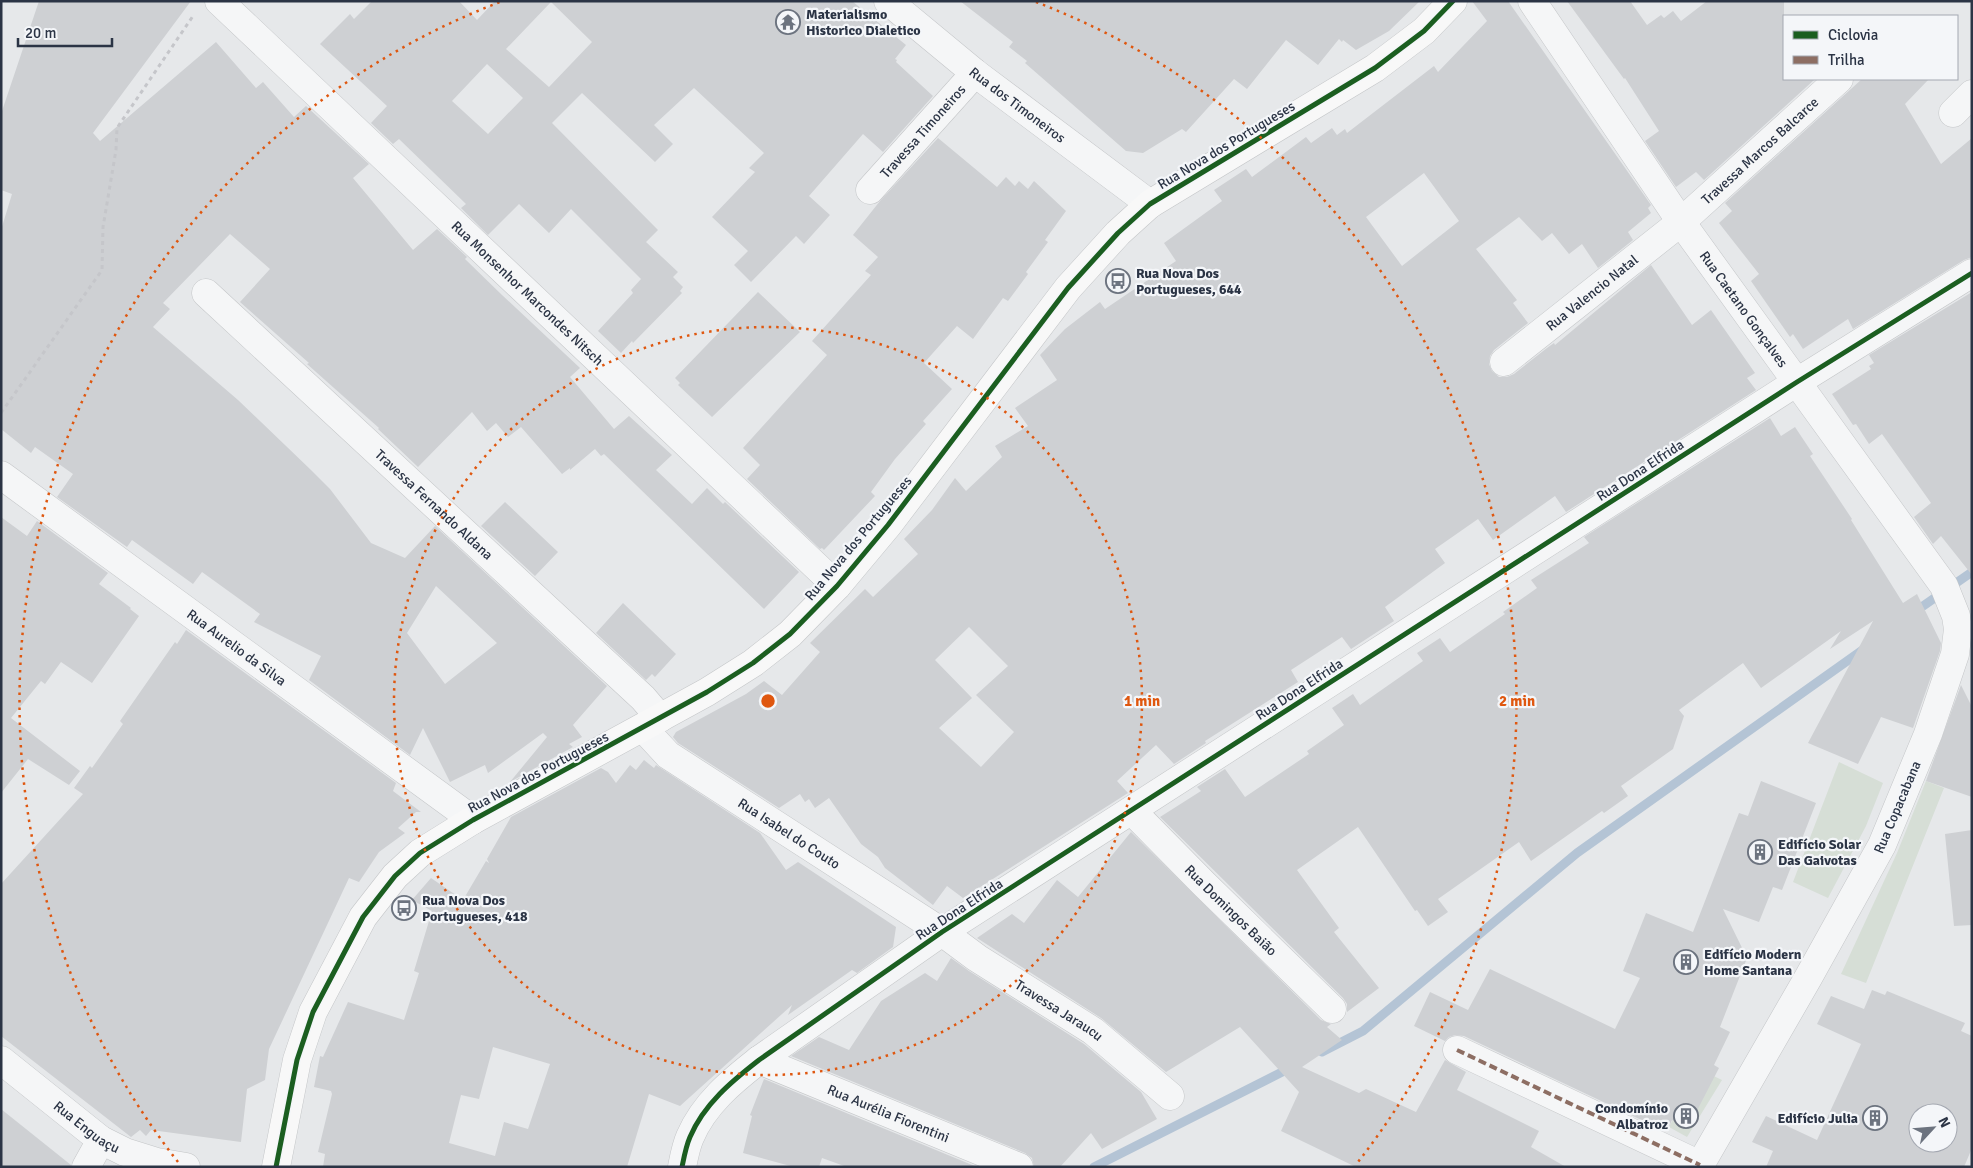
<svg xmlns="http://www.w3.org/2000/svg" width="1973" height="1168" font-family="Signika,sans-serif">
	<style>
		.green { fill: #d6ded6 }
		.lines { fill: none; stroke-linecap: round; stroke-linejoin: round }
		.stream { stroke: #b4c4d5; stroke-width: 9 }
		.building { fill: #ced0d3; fill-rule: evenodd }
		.street-casing { stroke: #c4c6c8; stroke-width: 29 }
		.secondary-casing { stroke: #c4c6c8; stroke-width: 29 }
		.path { stroke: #c5c6ca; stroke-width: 3; stroke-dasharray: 4 4; stroke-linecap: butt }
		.street { stroke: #f5f6f7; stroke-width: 28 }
		.secondary { stroke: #f8f8f8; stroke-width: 28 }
		.quiet { stroke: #8d6e63; stroke-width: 4; stroke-dasharray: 8 4; stroke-linecap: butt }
		.cycleway-casing { stroke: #f4f6f9; stroke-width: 8 }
		.cycleway { stroke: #1b5e20; stroke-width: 5 }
		.ring { fill: none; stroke: #df570f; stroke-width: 2.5; stroke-dasharray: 2.5 5 }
		.labels { text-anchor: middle; stroke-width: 4.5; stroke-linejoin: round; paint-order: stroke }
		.poi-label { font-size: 14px; font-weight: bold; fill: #2b3445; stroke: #f4f6f9; text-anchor: start }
		.street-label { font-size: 14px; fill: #2b3445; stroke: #f4f6f9 }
		.centre { fill: #df570f; stroke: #f4f6f9; stroke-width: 2.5 }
		.ring-label { font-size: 15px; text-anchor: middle; font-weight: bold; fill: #df570f; stroke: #f4f6f9; stroke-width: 4.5; stroke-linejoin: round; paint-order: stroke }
	</style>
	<rect width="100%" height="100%" fill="#e6e8ea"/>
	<path class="green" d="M1839 762 1883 783 1866 826 1828 898 1793 882Z
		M1926 781 1944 788 1866 983 1841 974 1897 853Z
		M1699 1069 1722 1080 1687 1137 1669 1127Z"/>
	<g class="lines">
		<path class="stream" d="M1913 613 1972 572
			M1322 1052 1363 1031 1577 853 1864 649
			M1094 1167 1290 1068"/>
	</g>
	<path class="building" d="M39 1H191L93 133 100 141 216 42 256 88 263 82 294 117 306 106 369 164 353 178 413 250 437 229 467 257 465 259 502 295 580 368 570 377 614 429 629 416 672 455 656 470 692 504 707 488 723 504 725 502 799 572 764 609 604 454 601 456 595 449 570 470V468L562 474 521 427 508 437 496 423 487 431 472 412 418 467 378 429 379 428 307 364 309 363 240 302 270 269 230 234 163 303 170 309 153 327 238 400 311 470 330 489 371 543 405 558 435 526 607 686 573 725 582 737 569 744 573 747 510 782 547 737 543 733 488 773 485 765 450 782 423 728 410 755 309 680 321 656 254 622 260 614 202 572 193 584 132 540 127 547 57 497 73 474 35 447 31 453 1 429V230L12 194 1 190V114ZM436 586 497 643 445 684 407 633Z
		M372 1H459L477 20 495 1H852L906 45 895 59 897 60 896 62 933 96 883 152 863 134 809 196 830 215 804 244 796 236 751 282 734 265 748 251 712 217 755 172 749 168 764 153 694 88 654 125 673 144 655 162 582 93 552 123 658 230 646 242 678 272 673 277 683 287 680 291 682 293 633 343 632 341 621 353 598 331 633 293 631 290 641 279 571 209 549 233 519 204 488 235 461 208 466 204 399 139 393 144 371 123 387 106 320 44 350 14 354 19ZM551 2 592 42 549 87 506 49ZM487 64 523 98 488 134 452 101Z
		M960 1H1420L1389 31 1356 50 1343 40 1342 42 1339 39 1318 65 1286 40 1247 89 1234 79 1186 132 1182 129 1143 153 1126 151 1025 63 1027 61 1009 47 1013 42Z
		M1472 1H1508L1651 205 1648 208 1651 213 1628 232 1633 240 1598 268 1582 244 1569 254 1552 233 1542 241 1519 217 1476 249 1517 300 1513 303 1528 323 1494 350 1490 356 1489 364 1492 371 1499 377H1507L1514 374 1547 348 1554 343 1555 345 1651 265 1692 325 1711 310 1755 373 1747 378 1756 390 1566 512 1555 496 1493 540 1478 519 1435 549 1445 563 1385 607 1394 621 1351 649 1342 637 1291 670 1298 682 1205 741 1206 743 1174 764 1156 745 1117 781 1128 793 963 898 947 886 933 905 885 868 878 857 861 844 829 798 815 808 809 799 805 802 800 794 779 808 678 743 673 737 676 732 746 694 764 681 782 695 820 652 810 643 865 589 873 597 918 554 904 539 932 510 955 478 966 491 1002 457 995 446 1028 426 1015 408 1057 380 1040 355 1065 329 1100 302 1105 309 1176 261 1164 243 1222 201 1214 190 1246 169 1252 177 1306 137 1311 143 1332 128 1337 135 1345 129 1347 133 1434 66 1438 72 1487 21ZM1424 173 1459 221 1402 266 1366 217ZM969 627 1008 666 976 695 1014 732 981 767 939 728 972 698 935 660Z
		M1567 1H1630L1647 25 1661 15 1664 18 1673 11 1681 21 1707 1H1784V79L1814 80 1704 180 1696 172 1676 187 1645 141 1659 131 1625 78 1624 79Z
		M1862 79H1929L1905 104 1941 164 1972 138V257L1964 260 1853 329 1848 319 1803 349 1793 334 1790 337 1751 281 1759 274 1719 223 1732 211 1725 203Z
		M938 138 997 187 1006 177 1015 186 1019 181 1028 189 1034 181 1066 211 1045 240 1048 242 1026 272 1028 274 1008 301 1003 298 973 339 957 326 924 363 952 389 923 421 926 424 895 459 871 492 875 496 824 550 822 548 820 549 747 479 760 465 743 448 827 355 812 341 871 275 865 271 878 257 853 235 880 201Z
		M758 292 800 332 712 417 678 385 680 383 675 378Z
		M1972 292V575L1941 536 1933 544 1914 517 1931 503 1882 434 1869 444 1856 424 1853 425 1832 394 1871 369 1869 366 1874 363 1869 355Z
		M1770 418 1781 436 1795 427 1813 454 1810 456 1852 519 1851 520 1903 603 1917 594 1941 643 1940 651 1913 728 1881 717 1858 764 1808 743 1873 621 1830 649 1841 631 1761 688 1743 663 1679 710 1684 716 1673 749 1621 786 1628 796 1604 813 1602 811 1531 861 1519 842 1438 899 1448 912 1428 926 1417 910 1415 911 1358 827 1297 870 1339 928 1334 932 1379 988 1347 1012V1004L1343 998 1160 817 1201 791 1197 787 1225 769 1245 797 1309 754 1307 751 1344 725 1332 708 1353 694 1360 705 1423 661 1417 653 1440 638 1450 652 1505 614 1503 612 1537 588 1531 580 1589 543 1584 537Z
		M505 502 558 552 535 576 481 526Z
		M1 517 27 536 37 521 108 573 99 584 131 608 130 609 139 616 92 683 61 662 45 684 41 681 11 718 80 771 69 785 28 759 1 793Z
		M623 603 676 654 655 677 652 674 646 680 596 633Z
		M186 630 396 783 393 791 421 812H416L398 828 405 833 379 852 359 882 349 878 269 1049 265 1080 247 1089 241 1142 151 1130 146 1136 140 1130 131 1137 1 1036V884L83 794 74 788 90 766 92 768 123 724 120 721 175 642 177 644Z
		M1961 685 1972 707V797L1926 781Z
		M644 760 654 768 656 765 760 833 786 870 798 862 896 927 893 947 857 973 852 970 788 1015 792 1005 680 1106 649 1094 627 1167H323L325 1154 318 1152 332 1094 331 1091 314 1087 320 1056 323 1057 348 1002 404 1020 419 973 414 971 432 911 412 900 431 878 463 900 486 861 489 863 487 859 511 817 601 768 608 772 616 783 630 765 636 770ZM493 1047 550 1064 528 1129 504 1122 495 1156 449 1143 461 1095 479 1099Z
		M1761 781 1816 803 1782 890 1773 887 1759 922 1723 909 1747 958 1720 1027 1730 1032 1714 1065 1719 1068 1688 1128 1672 1120 1669 1127 1655 1120 1652 1125 1464 1036 1455 1035 1449 1037 1445 1041 1414 1026 1430 992 1468 1010 1490 969 1615 1029 1640 978 1623 971 1646 913 1693 932 1739 813 1748 816Z
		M1972 830V925L1954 926 1945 834Z
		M1131 832 1321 1020 1331 1024 1327 1027 1342 1040 1302 1067 1359 1093 1366 1089 1416 1112 1445 1060 1466 1072 1457 1090 1539 1131 1531 1147 1566 1167H1356L1281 1131 1299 1092 1240 1027 1166 1072 1101 1018 977 938 1012 914 1024 923 1057 880 1078 897Z
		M951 958 969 971 1084 1044 1141 1092 1157 1119 1102 1149 1091 1133 1060 1167H1034L1032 1158 1025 1153 791 1056 819 1037 849 1050 881 1001 925 973 937 981Z
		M1872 990 1885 995 1887 991 1965 1023 1961 1031 1972 1036V1148L1964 1167H1766L1773 1151 1752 1142 1766 1116 1817 1140 1861 1044 1817 1024 1831 996 1864 1009ZM1918 1113H1948V1143H1918Z
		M764 1079 977 1167H847L822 1158 819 1167H794L743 1153 752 1116 750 1115Z
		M1 1109 71 1165 70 1167H1Z"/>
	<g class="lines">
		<defs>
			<g id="street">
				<path id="s1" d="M219 1 837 586"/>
				<path id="s2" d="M888 1 975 73 1150 204"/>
				<path id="s3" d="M1532 1 1681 222 1944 586 1956 616 1958 629 1955 654 1928 734 1882 845 1808 978 1699 1167"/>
				<path d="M1953 113 1972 94"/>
				<path id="s4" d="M870 190 975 73"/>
				<path id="s5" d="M206 293 643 698 660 718"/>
				<path id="s6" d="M1504 362 1681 222 1839 79"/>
				<path id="s7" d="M1 475 473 820"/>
				<path id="s8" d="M643 728 668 755 942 932 977 958 1093 1031 1170 1096"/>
				<path id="s9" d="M1132 811 1204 884 1332 1009"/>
				<path d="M1457 1050 1700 1165"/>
				<path id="s10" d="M1 1060 101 1140 125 1152 157 1162 186 1167"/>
				<path id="s11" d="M759 1060 1019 1167"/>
				<path d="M86 1167 101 1140"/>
				<path d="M682 1167C684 1157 686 1146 690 1137 704 1104 732 1081 759 1060L942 932 1797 382 1972 273"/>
			</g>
			<path id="secondary" d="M276 1167 297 1060 313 1012 363 917 395 876 420 853 473 820 707 692 753 663 790 634 837 586 888 525 1068 288 1118 233 1150 204 1375 68 1424 31 1453 1"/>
		</defs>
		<use href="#street" class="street-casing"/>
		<use href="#secondary" class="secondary-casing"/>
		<path class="path" d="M1 413 102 270 103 227 116 150 117 128 193 16"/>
		<use href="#street" class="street"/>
		<use href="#secondary" class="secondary"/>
		<path class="quiet" d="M1457 1050 1700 1165"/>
		<defs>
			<path id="cycleway" d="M276 1167 297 1060 313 1012 363 917 395 876 420 853 473 820 707 692 753 663 790 634 837 586 888 525 1068 288 1118 233 1150 204 1375 68 1424 31 1453 1
				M682 1167C684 1157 686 1146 690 1137 704 1104 732 1081 759 1060L942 932 1797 382 1972 273"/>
		</defs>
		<use href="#cycleway" class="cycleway-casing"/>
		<use href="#cycleway" class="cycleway"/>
	</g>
	<g class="ring">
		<circle cx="768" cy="701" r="374"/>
		<path d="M178 1162A749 749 0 0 1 500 2M1036 2A749 749 0 0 1 1358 1162"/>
	</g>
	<defs>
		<symbol id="temple-ring" viewBox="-11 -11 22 22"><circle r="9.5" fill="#f4f6f9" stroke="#6c737f" stroke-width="1.5"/><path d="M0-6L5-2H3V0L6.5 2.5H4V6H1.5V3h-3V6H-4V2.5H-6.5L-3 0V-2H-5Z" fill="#6c737f"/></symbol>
		<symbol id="bus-ring" viewBox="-11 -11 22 22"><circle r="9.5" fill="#f4f6f9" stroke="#6c737f" stroke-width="1.5"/><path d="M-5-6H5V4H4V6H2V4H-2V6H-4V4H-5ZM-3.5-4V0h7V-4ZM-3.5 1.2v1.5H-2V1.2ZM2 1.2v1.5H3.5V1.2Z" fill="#6c737f"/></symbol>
		<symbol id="building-ring" viewBox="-11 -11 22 22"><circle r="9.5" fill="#f4f6f9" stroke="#6c737f" stroke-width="1.5"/><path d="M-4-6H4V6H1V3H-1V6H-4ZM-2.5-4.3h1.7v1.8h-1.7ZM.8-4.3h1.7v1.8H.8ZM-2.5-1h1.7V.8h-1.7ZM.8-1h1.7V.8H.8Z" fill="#6c737f"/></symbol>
	</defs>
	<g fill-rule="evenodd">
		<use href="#temple-ring" x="774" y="8" width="28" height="28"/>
		<use href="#bus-ring" x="1104" y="267" width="28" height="28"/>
		<use href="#building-ring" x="1746" y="838" width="28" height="28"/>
		<use href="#bus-ring" x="390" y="894" width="28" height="28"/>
		<use href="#building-ring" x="1672" y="948" width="28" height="28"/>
		<use href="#building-ring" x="1672" y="1102" width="28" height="28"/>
		<use href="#building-ring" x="1861" y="1104" width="28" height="28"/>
	</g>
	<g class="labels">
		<g class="poi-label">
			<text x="806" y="19">Materialismo<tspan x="806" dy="16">Historico Dialetico</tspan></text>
			<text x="1136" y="278">Rua Nova Dos<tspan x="1136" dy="16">Portugueses, 644</tspan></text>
			<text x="1778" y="849">Edifício Solar<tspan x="1778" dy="16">Das Gaivotas</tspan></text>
			<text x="422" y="905">Rua Nova Dos<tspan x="422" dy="16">Portugueses, 418</tspan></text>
			<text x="1704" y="959">Edifício Modern<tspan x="1704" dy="16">Home Santana</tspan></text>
			<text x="1668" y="1113" text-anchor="end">Condomínio<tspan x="1668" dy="16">Albatroz</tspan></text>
			<text x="1858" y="1123" text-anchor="end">Edifício Julia</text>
		</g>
		<g class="street-label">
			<text dy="5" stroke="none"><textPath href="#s2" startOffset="166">Rua dos Timoneiros</textPath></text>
			<text dy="5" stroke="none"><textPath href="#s4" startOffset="79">Travessa Timoneiros</textPath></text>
			<text transform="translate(1226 145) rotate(-31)" y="5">Rua Nova dos Portugueses</text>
			<text dy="5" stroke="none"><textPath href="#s6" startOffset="332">Travessa Marcos Balcarce</textPath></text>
			<text dy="5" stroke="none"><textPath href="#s6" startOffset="112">Rua Valencio Natal</textPath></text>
			<text dy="5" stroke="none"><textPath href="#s1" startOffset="425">Rua Monsenhor Marcondes Nitsch</textPath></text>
			<text dy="5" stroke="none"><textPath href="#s3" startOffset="374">Rua Caetano Gonçalves</textPath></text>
			<text transform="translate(1640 470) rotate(-33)" y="5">Rua Dona Elfrida</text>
			<text dy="5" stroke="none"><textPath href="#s5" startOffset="311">Travessa Fernando Aldana</textPath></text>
			<text transform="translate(858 538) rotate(-50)" y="5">Rua Nova dos Portugueses</text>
			<text dy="5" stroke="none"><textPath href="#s7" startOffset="292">Rua Aurelio da Silva</textPath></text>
			<text transform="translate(1299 689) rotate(-33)" y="5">Rua Dona Elfrida</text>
			<text transform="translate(538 772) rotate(-28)" y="5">Rua Nova dos Portugueses</text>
			<text transform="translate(1897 807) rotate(-67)" y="5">Rua Copacabana</text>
			<text dy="5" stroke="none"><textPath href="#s8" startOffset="181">Rua Isabel do Couto</textPath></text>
			<text transform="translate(959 909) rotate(-33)" y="5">Rua Dona Elfrida</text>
			<text dy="5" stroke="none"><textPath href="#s9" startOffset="140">Rua Domingos Baião</textPath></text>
			<text dy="5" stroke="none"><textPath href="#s8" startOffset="504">Travessa Jaraucu</textPath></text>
			<text dy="5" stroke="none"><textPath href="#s11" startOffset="140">Rua Aurélia Fiorentini</textPath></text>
			<text dy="5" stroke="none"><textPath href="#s10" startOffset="109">Rua Enguaçu</textPath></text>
		</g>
	</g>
	<circle cx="768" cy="701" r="8" class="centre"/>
	<g class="ring-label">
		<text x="1142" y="706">1 min</text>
		<text x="1517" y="706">2 min</text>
	</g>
	<rect width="1973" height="1168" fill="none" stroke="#2b3445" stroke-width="5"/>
	<rect x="1783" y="15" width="175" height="65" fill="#f4f6f9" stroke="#a4a8b1"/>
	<rect x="1793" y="31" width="25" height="8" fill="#1b5e20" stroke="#a4a8b1"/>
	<text x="1828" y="40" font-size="15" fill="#2b3445">Ciclovia</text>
	<rect x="1793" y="56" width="25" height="8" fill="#8d6e63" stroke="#a4a8b1"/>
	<text x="1828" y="65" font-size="15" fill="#2b3445">Trilha</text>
	<g transform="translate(1933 1128) rotate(64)"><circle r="24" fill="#f4f6f9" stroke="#a4a8b1"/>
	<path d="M0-4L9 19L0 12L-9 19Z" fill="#6c737f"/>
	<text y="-8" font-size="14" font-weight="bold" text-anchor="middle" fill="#2b3445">N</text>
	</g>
	<path d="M18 38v8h94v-8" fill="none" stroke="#2b3445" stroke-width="2.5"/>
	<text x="25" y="38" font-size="15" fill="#2b3445" stroke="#f4f6f9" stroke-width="4" paint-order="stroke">20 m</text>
</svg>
